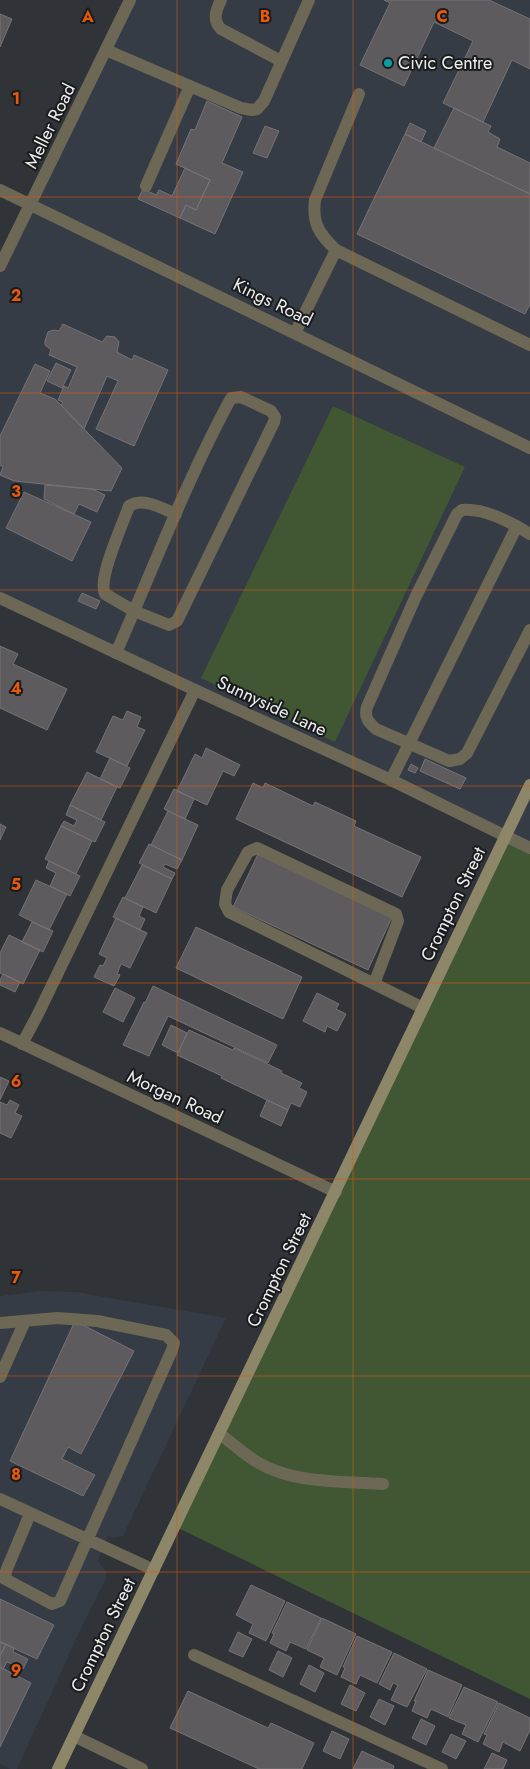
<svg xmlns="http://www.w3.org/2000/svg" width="530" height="1769" font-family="Jost,sans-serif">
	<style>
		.built { fill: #353c45; fill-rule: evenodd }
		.green { fill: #415734 }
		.building { fill: #5e5b5f; stroke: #767276 }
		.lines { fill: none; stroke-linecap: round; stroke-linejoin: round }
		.lane { stroke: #6d6855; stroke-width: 12 }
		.street { stroke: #6d6855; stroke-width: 12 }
		.secondary { stroke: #8d8668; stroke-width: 12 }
		.grid { fill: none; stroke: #e8590c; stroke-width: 1; stroke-opacity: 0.55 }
		.culture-dot { fill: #0f9aa8; stroke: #191b1c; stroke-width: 2 }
		.labels { text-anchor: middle; stroke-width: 4; stroke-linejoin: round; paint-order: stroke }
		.poi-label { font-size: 18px; fill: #eceef0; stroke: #191b1c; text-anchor: start }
		.street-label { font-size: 18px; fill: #eceef0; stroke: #191b1c }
		.grid-label { font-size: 16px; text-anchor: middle; font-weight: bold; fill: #e8590c; stroke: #191b1c; stroke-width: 4; stroke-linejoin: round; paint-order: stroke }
	</style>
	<rect width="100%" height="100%" fill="#303337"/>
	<path class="built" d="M130 0H530V848L0 597V268ZM333 406 465 467 335 741Z
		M41 1291 76 1292 226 1318 123 1536 113 1538 108 1536 98 1561 106 1571V1579L83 1624 17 1769H10L0 1764V1296Z"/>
	<path class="green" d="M333 406 465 467 335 742 201 678Z
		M506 836 530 848V1699L176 1527Z"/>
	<path class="building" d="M384 0H489L530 19V69L512 60 483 122 443 103 473 41 434 22 404 86 360 65 390 3Z
		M0 14 12 19 0 47Z
		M207 101 242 117 222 163 243 172 215 234 180 218 186 205 196 210 210 180 176 164 191 129 195 130Z
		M454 108 491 126 488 132 500 139 497 147 530 163V194L434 148Z
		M410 123 426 131 421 142 405 134Z
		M265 126 279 131 267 158 253 153Z
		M405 134 530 194V304L525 314 357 234Z
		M185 168 210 180 196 210 186 205 180 218 138 199 143 189 156 195 159 190 172 196Z
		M63 324 102 342 107 336 115 337 119 342 117 352 132 360 134 355 168 370 134 446 96 429 118 381 107 376 84 429 61 405 63 402 58 400 64 386 68 388 77 367 49 355 51 350 45 345V341L48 332 54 330 59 331Z
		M56 363 71 370 62 388 47 381Z
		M35 364 50 371 40 393 55 399 122 468 111 491 14 481 0 475 3 467 0 465V436Z
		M45 485 92 489 105 495 97 512 79 504 74 514 44 499Z
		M24 492 91 522 72 561 6 528Z
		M82 593 100 601 96 609 78 601Z
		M0 646 18 654 13 664 67 689 47 730 0 708Z
		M127 711 141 717 137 727 145 730 127 766 96 752 113 716 123 720Z
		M206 748 240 765 234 776 223 771 207 805 177 791 195 754 202 758Z
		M110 758 130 768 120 788 100 779Z
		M425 759 466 778 460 789 420 771Z
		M411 764 418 768 415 773 408 770Z
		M87 772 117 787 101 820 70 805Z
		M253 783 263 788 265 783 313 806 315 802 356 821 354 826 421 857 402 897 236 819Z
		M174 789 194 799 185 819 164 809Z
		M70 805 105 822 95 842 61 826 64 821 74 826 77 820 66 815Z
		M168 811 198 825 182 860 151 845Z
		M0 824 6 827 0 840Z
		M61 826 92 841 76 874 45 859Z
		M149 844 182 860 177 869 165 864 163 867 175 873 172 879 139 863Z
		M258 854 392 917 368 970 233 907Z
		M49 861 80 876 70 896 50 886 56 873 46 868Z
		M142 865 172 879 156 913 125 898Z
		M36 880 67 894 49 930 19 915Z
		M123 897 143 907 139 916 145 919 140 930 113 917Z
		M116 918 147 933 130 968 121 964 117 974 120 975 114 986 94 977 100 965 103 966 107 958 99 954Z
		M32 922 53 931 43 952 22 942Z
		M196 927 302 977 283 1019 176 968Z
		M9 935 40 950 23 984 0 973V953Z
		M3 974 20 982 15 992 0 985V980Z
		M153 986 277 1045 268 1063 168 1016 149 1056 123 1045 144 1002 145 1003Z
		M115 988 135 998 123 1022 103 1012Z
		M317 993 339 1004 336 1009 346 1014 337 1031 327 1026 325 1032 303 1021Z
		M171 1025 187 1033 178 1053 162 1045Z
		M189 1030 233 1050 234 1048 282 1071 281 1073 302 1083 299 1088 307 1092 300 1107 291 1103 288 1110 221 1078 222 1076 177 1055Z
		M0 1077 9 1081 0 1100Z
		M10 1100 19 1105 15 1113 22 1116 11 1138 0 1133V1102L7 1105Z
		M267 1100 288 1110 281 1126 260 1116Z
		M75 1321 134 1351 81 1454 68 1447 62 1459 95 1475 83 1496 10 1461Z
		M251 1585 285 1601 266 1641 249 1633 253 1624 236 1615Z
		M0 1599 54 1625 37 1659 0 1642Z
		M287 1602 321 1618 306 1649 290 1642 286 1651 270 1643 274 1634 272 1633Z
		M322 1618 356 1634 337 1675 320 1667 324 1658 307 1650Z
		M238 1632 252 1639 243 1657 229 1651Z
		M357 1636 392 1652 377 1683 360 1675 356 1684 341 1677 345 1668 343 1667Z
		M0 1642 6 1644 0 1656Z
		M6 1644 14 1648 13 1652 28 1659 23 1669 7 1662 3 1669 0 1667V1656Z
		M278 1651 292 1658 283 1677 269 1670Z
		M394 1653 427 1669 407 1707 391 1700 398 1685 393 1683 390 1690 379 1684Z
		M309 1665 324 1673 315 1692 300 1684Z
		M0 1667 31 1683 0 1747Z
		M428 1670 462 1685 448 1717 431 1709 427 1718 412 1711 416 1701H414Z
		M350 1685 365 1693 356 1711 341 1704Z
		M464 1687 498 1702 478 1742 462 1734 466 1725 449 1718Z
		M188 1691 268 1728 271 1723 314 1743 302 1769H259L170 1728Z
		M379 1699 394 1706 385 1725 370 1717Z
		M499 1703 530 1718V1730L520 1751 503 1742 499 1752 483 1744 487 1735 484 1734Z
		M421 1719 435 1726 426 1745 412 1738Z
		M332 1731 349 1739 340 1759 323 1751Z
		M451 1734 466 1741 456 1759 442 1752Z
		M362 1751 394 1766 393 1769H353Z
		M492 1753 507 1760 503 1769H484Z"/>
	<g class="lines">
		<path class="lane" d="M221 0C216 10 212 20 221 29L281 61
			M106 50 241 108 252 110 257 109 264 101 309 0
			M359 94 315 200C312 223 319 234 336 250L530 345
			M146 186 190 86
			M295 333 336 250
			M530 534C510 522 485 508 462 510L457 514 416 596 367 707C364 717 368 722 376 729L449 761 460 759 467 753 530 630
			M116 653C153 569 187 479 231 398L241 397 271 411 275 417 274 422 177 621 169 625 134 611 105 594C97 579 123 524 129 506 144 497 161 508 176 514
			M391 780 517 526
			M374 984 398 921 396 914 257 848 248 852 227 890 225 904 229 912 423 1008
			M22 1044 37 1016 195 690
			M0 1323 57 1318 97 1321 166 1335 174 1343 172 1350 60 1601 52 1604 5 1579 6 1571 30 1514
			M0 1377 25 1321
			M220 1434C232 1443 244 1454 257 1462 294 1484 341 1481 383 1484
			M0 1499 154 1570
			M194 1655 442 1769
			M74 1736 142 1769"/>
		<path class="street" d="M0 190 530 448
			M0 266 130 0
			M0 598 195 690 391 780 530 848
			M0 1033 336 1192"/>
		<path class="secondary" d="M58 1769C217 1442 372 1113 530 785"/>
	</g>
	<path class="grid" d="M177 0V1769M353 0V1769M0 197H530M0 393H530M0 590H530M0 786H530M0 983H530M0 1179H530M0 1376H530M0 1572H530"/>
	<circle class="culture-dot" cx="388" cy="63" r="5"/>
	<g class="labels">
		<g class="poi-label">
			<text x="398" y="69">Civic Centre</text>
		</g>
		<g class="street-label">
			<text transform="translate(50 126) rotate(-64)" y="6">Meller Road</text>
			<text transform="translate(273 302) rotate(26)" y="6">Kings Road</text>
			<text transform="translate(272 706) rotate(25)" y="6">Sunnyside Lane</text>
			<text transform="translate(453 904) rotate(-64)" y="6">Crompton Street</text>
			<text transform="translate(175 1097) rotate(25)" y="6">Morgan Road</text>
			<text transform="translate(279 1270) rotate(-64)" y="6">Crompton Street</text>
			<text transform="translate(103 1635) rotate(-64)" y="6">Crompton Street</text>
		</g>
	</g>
	<g class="grid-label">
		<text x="88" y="22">A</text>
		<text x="265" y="22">B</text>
		<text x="442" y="22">C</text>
		<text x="16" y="104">1</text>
		<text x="16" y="301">2</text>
		<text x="16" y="497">3</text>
		<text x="16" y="694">4</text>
		<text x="16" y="890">5</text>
		<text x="16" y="1087">6</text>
		<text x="16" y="1283">7</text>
		<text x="16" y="1480">8</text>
		<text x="16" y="1676">9</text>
	</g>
</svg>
